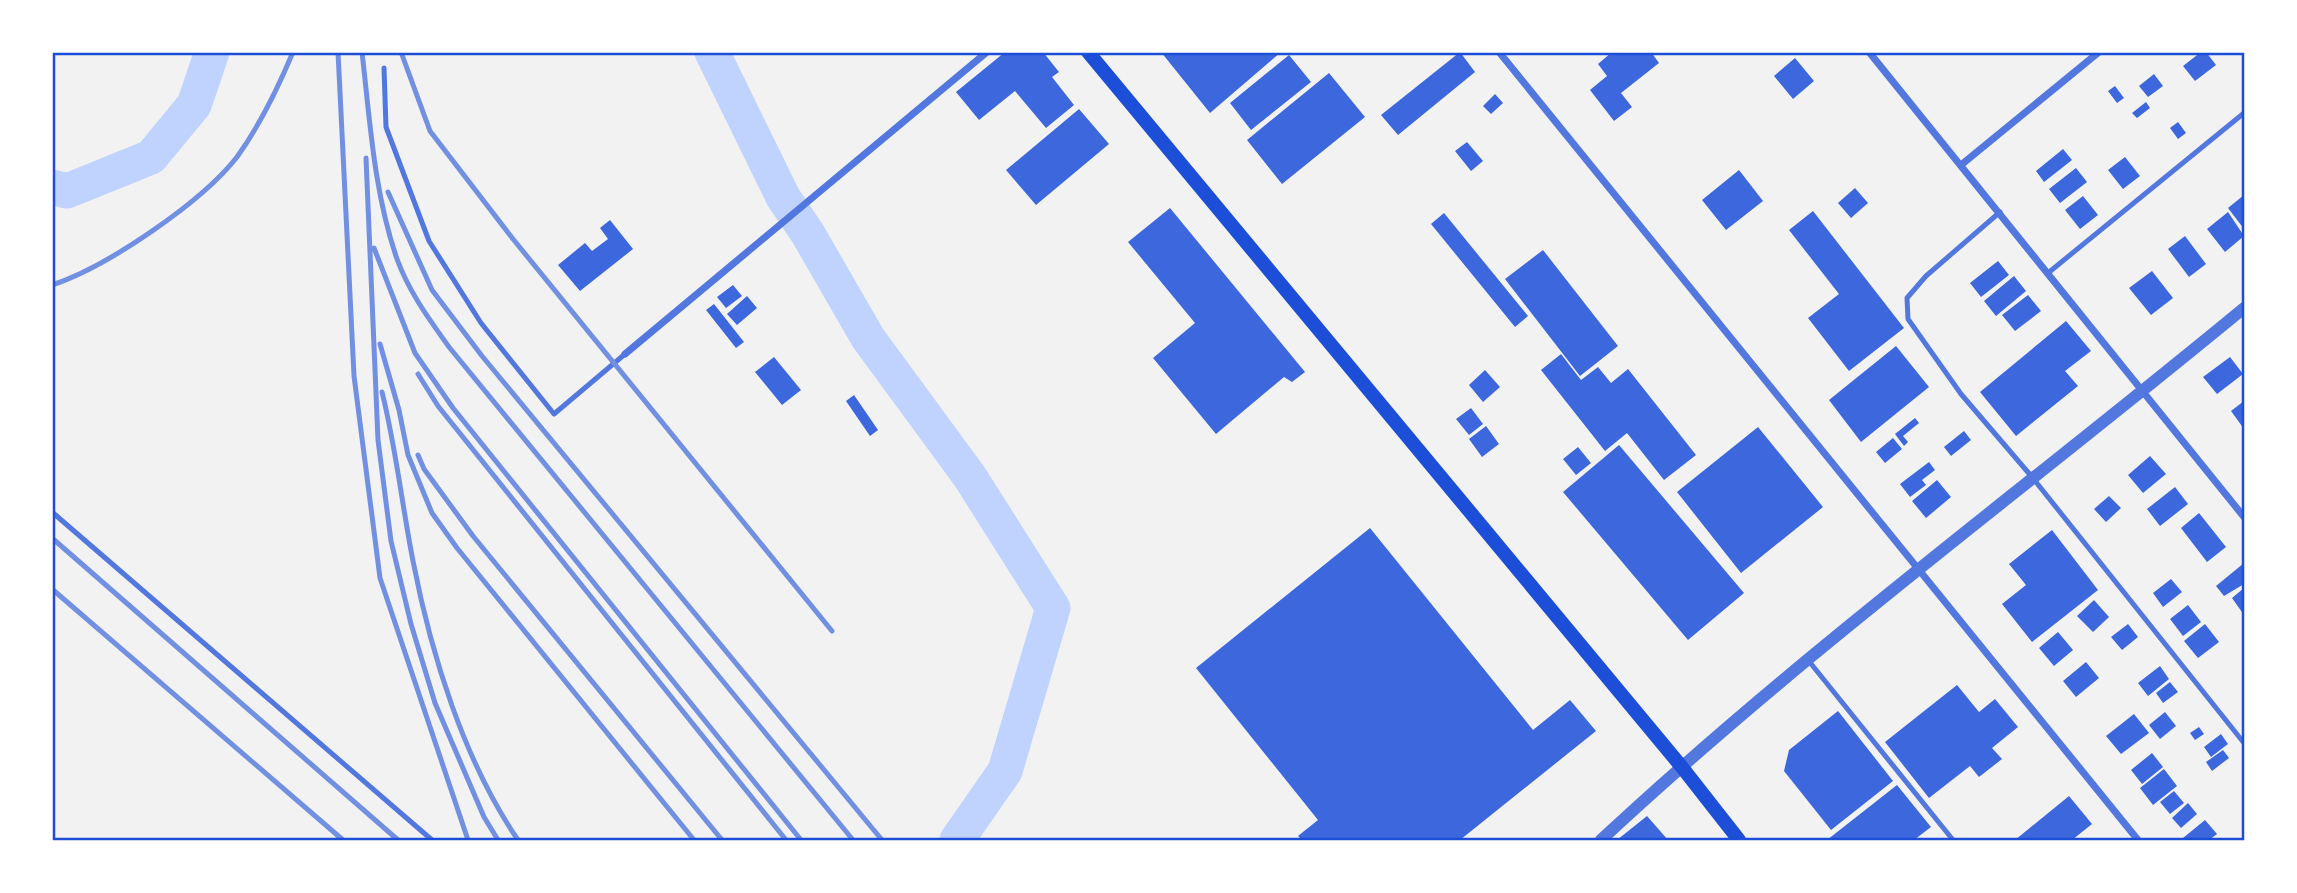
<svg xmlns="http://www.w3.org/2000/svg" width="2297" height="893" font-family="Cabin,sans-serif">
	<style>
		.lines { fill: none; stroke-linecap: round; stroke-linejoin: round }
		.river { stroke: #bfd3fe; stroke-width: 35 }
		.building { fill: #3d67dc }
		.service { stroke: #5277de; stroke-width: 5 }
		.minor { stroke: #5277de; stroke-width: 7 }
		.tertiary { stroke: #5277de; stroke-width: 12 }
		.secondary { stroke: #1d4ed8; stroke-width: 14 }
		.rail { stroke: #7290e2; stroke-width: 5 }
		.neatline { fill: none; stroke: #1d4ed8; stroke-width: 2.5 }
	</style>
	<rect width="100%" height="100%" fill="#f2f2f2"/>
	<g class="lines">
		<path class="river" d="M712 52 783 197 808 234 868 338 970 477 1053 608 1005 771 957 840
			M52 187 67 191 151 157 194 105 212 52"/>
	</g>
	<path class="building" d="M1005 52H1043L1059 72 1052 77 1074 105 1046 128 1015 91 979 120 956 92Z
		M1161 52H1281L1210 113Z
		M1460 52 1475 72 1398 135 1381 115Z
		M1612 52H1651L1659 63 1621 93 1632 107 1614 121 1590 90 1607 76 1598 64Z
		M2201 52H2206L2216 65 2195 81 2183 66Z
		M1289 55 1311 82 1251 130 1230 103Z
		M1795 58 1814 81 1793 99 1774 76Z
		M1329 73 1365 117 1282 184 1247 140Z
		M2154 74 2163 86 2148 97 2139 86Z
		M2115 86 2124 98 2117 103 2108 91Z
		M1495 94 1503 103 1491 114 1483 106Z
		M2146 102 2150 108 2137 118 2132 113Z
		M1079 109 1109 144 1036 205 1006 170Z
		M2178 122 2186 133 2178 139 2170 128Z
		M1467 142 1483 161 1471 171 1455 151Z
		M2063 149 2072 160 2044 182 2036 171Z
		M2125 157 2140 176 2123 189 2108 170Z
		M2076 168 2087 182 2060 203 2049 189Z
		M1739 170 1763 201 1726 230 1702 200Z
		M1855 188 1868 203 1851 218 1838 203Z
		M2244 195V229L2228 208Z
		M2083 196 2098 215 2080 229 2065 210Z
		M1170 208 1305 372 1292 382 1284 377 1216 434 1153 358 1195 323 1128 242Z
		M1813 211 1904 328 1849 371 1808 318 1839 294 1789 230Z
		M2228 212 2244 236 2225 252 2207 229Z
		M1444 213 1528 316 1515 327 1431 224Z
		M610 220 633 249 580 291 558 265 585 243 592 251 608 239 600 228Z
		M2185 236 2206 264 2189 277 2168 249Z
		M1543 250 1618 346 1580 376 1505 279Z
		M1998 261 2009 275 1981 297 1970 283Z
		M2152 271 2173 298 2151 315 2129 288Z
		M2014 276 2026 291 1996 316 1984 301Z
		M733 285 742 296 726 308 717 297Z
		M2028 295 2041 311 2015 331 2002 315Z
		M747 296 757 308 737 325 727 314Z
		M714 304 744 342 736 348 706 310Z
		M2066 321 2091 351 2065 371 2078 386 2016 436 1980 392Z
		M1896 346 1929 387 1861 442 1829 400Z
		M1561 354 1581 380 1598 367 1611 383 1628 369 1696 455 1664 480 1627 433 1605 451 1541 370Z
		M774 357 801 390 782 405 755 372Z
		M2230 357 2243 374 2217 394 2203 377Z
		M1485 370 1500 387 1483 402 1469 385Z
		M854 395 878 430 870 436 846 401Z
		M2244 401V429L2231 411Z
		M1471 408 1483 424 1469 435 1456 419Z
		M1915 418 1919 423 1903 436 1908 442 1904 446 1895 434Z
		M1486 426 1499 444 1482 457 1469 439Z
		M1758 427 1823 507 1741 573 1677 492Z
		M1964 431 1971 440 1951 456 1944 447Z
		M1893 438 1902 449 1885 463 1876 452Z
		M1619 445 1744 593 1688 640 1563 492Z
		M1578 447 1591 463 1576 475 1563 459Z
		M2150 456 2166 474 2143 493 2128 475Z
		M1929 462 1935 470 1922 480 1926 485 1910 497 1900 484Z
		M1937 480 1951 497 1926 518 1912 501Z
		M2175 487 2188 504 2160 526 2147 509Z
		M2109 496 2121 508 2106 522 2094 509Z
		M2199 513 2226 547 2207 562 2181 528Z
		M1370 528 1533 730 1570 700 1596 731 1460 840H1302L1298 836 1318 820 1196 668Z
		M2052 530 2098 590 2032 642 2002 604 2026 585 2009 564Z
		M2244 563V584L2224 596 2216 586Z
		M2171 579 2182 592 2163 607 2153 593Z
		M2244 588V615L2232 598Z
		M2094 600 2109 617 2093 632 2077 616Z
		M2188 605 2201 622 2183 636 2170 619Z
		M2128 624 2138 637 2122 650 2111 637Z
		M2205 624 2219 642 2198 658 2184 641Z
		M2058 632 2073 650 2054 666 2039 648Z
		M2086 662 2099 678 2076 697 2063 681Z
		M2160 666 2169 679 2148 696 2138 683Z
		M2170 682 2178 692 2163 703 2156 693Z
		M1957 685 1979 712 1995 699 2018 727 1992 748 2002 759 1979 777 1970 766 1929 798 1885 742Z
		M1838 711 1893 781 1831 830 1784 771 1789 750Z
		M2165 712 2176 726 2160 739 2149 725Z
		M2134 714 2149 733 2121 754 2106 736Z
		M2199 727 2204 734 2195 740 2190 733Z
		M2221 734 2228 744 2211 757 2204 747Z
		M2223 750 2229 758 2212 771 2206 762Z
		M2152 753 2163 767 2142 784 2131 770Z
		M2164 769 2177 786 2153 805 2140 788Z
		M1897 785 1931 827 1914 840H1827Z
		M2174 791 2184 803 2170 814 2160 802Z
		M2069 796 2092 824 2072 840H2015Z
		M2188 803 2197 814 2181 828 2172 818Z
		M1647 816 1668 840H1617Z
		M2205 820 2217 834 2209 840H2185L2183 838Z"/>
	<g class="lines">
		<path class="service" d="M384 68 386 127 429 241 481 323 554 414 625 354
			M2000 212 1926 276 1907 298 1908 319 1961 394 2032 477 2244 743
			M2048 273 2244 113
			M52 512 432 840
			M1808 660 1953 840"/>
		<path class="minor" d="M1499 52 2138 840
			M1869 52 2244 517
			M1961 165 2099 52
			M625 354 987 52"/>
		<path class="tertiary" d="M1601 840C1805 650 2030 485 2244 308"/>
		<path class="secondary" d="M1088 52 1681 766 1739 840"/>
		<path class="rail" d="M338 52 354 376 380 578 468 840
			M362 52C370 121 374 193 397 259 409 292 429 319 449 347L853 840
			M401 52 430 131 513 239 832 631
			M366 158 378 440 391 541 411 624 435 703 484 817 498 840
			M388 192 432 290 482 356 882 840
			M374 248 415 353 453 408 801 840
			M52 285C107 267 202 202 237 157 260 125 278 88 293 52
			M380 344 399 410 408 455 432 513 457 548 694 840
			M418 374 438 406 786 840
			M382 392C396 448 402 505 413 561 431 654 464 761 518 840
			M418 455 424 469 473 536 722 840
			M52 538 398 840
			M52 589 343 840"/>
	</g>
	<rect width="2297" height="893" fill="none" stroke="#ffffff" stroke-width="108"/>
	<rect x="54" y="54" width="2189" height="785" class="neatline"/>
</svg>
